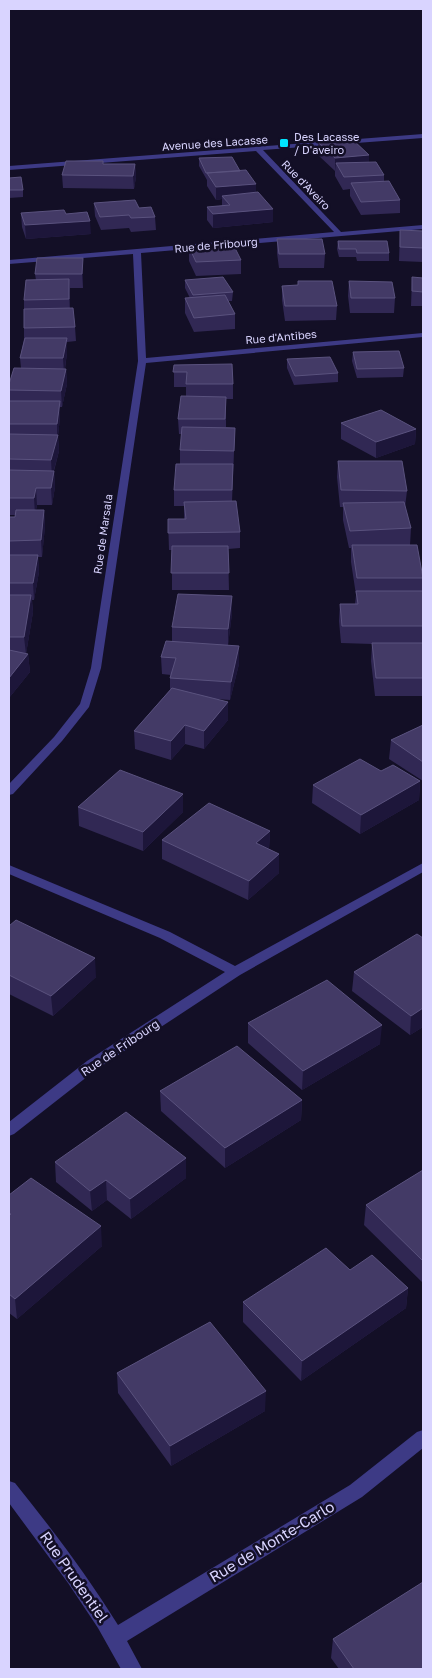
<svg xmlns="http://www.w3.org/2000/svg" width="432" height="1678" font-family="'Golos Text',sans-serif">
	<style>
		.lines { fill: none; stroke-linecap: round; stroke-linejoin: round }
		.minor { fill: #3d3a85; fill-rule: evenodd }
		.wall { fill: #312854 }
		.shaded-wall { fill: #1d163a }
		.building { fill: #433a66; stroke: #5a527e }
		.poi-dot { fill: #00e5ff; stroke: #130f26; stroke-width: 2 }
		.labels { text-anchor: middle; stroke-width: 5; stroke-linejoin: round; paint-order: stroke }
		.far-poi-label { font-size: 11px; fill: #d9d4ff; stroke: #130f26; text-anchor: start }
		.far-street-label { font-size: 11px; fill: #d9d4ff; stroke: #130f26 }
		.street-label { font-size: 12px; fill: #d9d4ff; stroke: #130f26 }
		.near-street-label { font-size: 15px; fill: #d9d4ff; stroke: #130f26 }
	</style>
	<rect width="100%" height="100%" fill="#130f26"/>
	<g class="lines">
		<path class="minor" d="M423 134V138L263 150 341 232 423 225V229L141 253 146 358 423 333V337L146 363 101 668 89 707 62 741 13 794 9 795V784L54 737 80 704 91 668 138 361 133 254 9 264V260L334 232 256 151 9 170V166Z
			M423 863V872L240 975 97 1069 14 1134 9 1136V1122L87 1061 225 972 160 938 9 874V865L170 932 235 966Z
			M423 1430V1448L362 1497 127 1641 142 1669H121L98 1628 68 1583 9 1503V1481L15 1483C52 1529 87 1575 118 1625L350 1485 417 1432Z"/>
	</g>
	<path class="wall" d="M318 142 369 155V162L384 175V182L400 200V213L361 215 350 196V189L343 190 335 176V171L318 155Z
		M199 158 240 171 256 184V192L273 209V222L213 228 207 220V207L222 206V199L216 200 207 186V180L199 166Z
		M103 161V164H135L136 177 134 189 63 188 62 175Z
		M9 178 23 190V197L9 198Z
		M94 203 139 208 155 217 156 230 131 232 129 228 101 230 95 216Z
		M21 213 66 214 91 234 26 239 22 227Z
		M400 230 423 231V262L399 261Z
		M277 239 325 254 324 268H279L277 253Z
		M338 241 389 253V261H357L356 257H339L337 249Z
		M189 247 241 260V274L196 276 189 261Z
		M83 272V288H70V308L75 327 76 341 67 342V353L65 369H66L67 384 62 407H60V417L58 436 59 451 54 471 55 487 52 505H37L36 510H44L45 526 42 557H38L39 572 34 600H32L33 612 26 654H28L30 672 9 698V517H15L16 515H9V384L21 368 20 358 24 339V300L36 280 35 274Z
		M412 277 423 278V306H411Z
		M185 280 233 292 232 301H228L235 314V329L194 332 185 313V298H190L185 288Z
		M298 281 337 306 336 320 285 321 282 300V286L298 285Z
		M349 281 395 298 394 313H350L348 296Z
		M353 352 404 368 403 377 357 378 352 361Z
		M287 359 338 373V382L294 385 287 368Z
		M174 365 233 384V399H226V427L235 428 232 501 240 532V548L228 549 229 590H172V550H169L168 519H184V506H174V490L180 464V450L182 434H179L178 419 186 397V387H174Z
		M341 423 416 429 415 444 376 458 341 439Z
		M338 461 407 491 405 507 411 528 410 545 423 576V696H375L371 661 372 644 341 643 339 621 340 604H355L356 595 351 562V548H349L343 520V507H340L337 477Z
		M232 613 228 645 239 664 230 700 216 699 228 702V720L204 749 185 744 171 760 135 749 134 731 170 690V678L171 675 162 674 161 657 172 641V627Z
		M423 725V781L389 759 391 740Z
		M381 771 420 781 419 800 360 834 312 803 313 785Z
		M183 794V812L143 851 79 826 78 807Z
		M270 831 269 849 279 854V873L248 900 162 859V840Z
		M9 926 96 977 53 1016 9 994Z
		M423 938V1027L410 1035 352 991 354 972Z
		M248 1023 380 1044 302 1090 248 1043Z
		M160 1091 302 1100 301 1120 225 1168 161 1111Z
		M186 1158V1178L131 1219 107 1200 92 1211 56 1182 55 1162Z
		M423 1170V1283L364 1225 366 1205Z
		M9 1195 102 1246 17 1319 9 1313Z
		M350 1270 408 1288 406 1308 301 1381 243 1322V1302Z
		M117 1373 265 1411 171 1466 118 1393Z
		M333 1639 423 1669H339L331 1658Z"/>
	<path class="shaded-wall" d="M369 155V168L336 163 335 171V158Z
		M135 164 136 177 134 189 133 176Z
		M256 184V197L222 196V199L216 200V187Z
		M273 209V222L213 228V214Z
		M90 221 91 234 26 239 25 225Z
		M83 258V288L82 274Z
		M69 279 70 293 69 314Z
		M67 338V353L64 373 63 358Z
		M66 369 67 384 62 407 61 391Z
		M60 401V417L58 436 59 451 52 477 51 460 57 437V424Z
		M416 429 415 444 376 458V442Z
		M54 471 55 487 52 505 51 488Z
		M36 488 37 505 35 515 34 498Z
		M44 510 45 526 42 557 41 540Z
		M38 555 39 572 34 600 33 583Z
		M31 595 33 612 26 654 24 637Z
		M232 596V613L228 646V629Z
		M239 646V664L230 700 231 682Z
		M28 654 30 672 9 698V678Z
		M228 702V720L204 749V731Z
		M185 725V744L171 760V741Z
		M420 781 419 800 360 834 361 815Z
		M183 794V812L143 851V832Z
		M270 831 269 850 256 843Z
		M279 854V873L248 900 249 881Z
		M95 958 96 977 53 1016 51 996Z
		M423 1008V1027L410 1035 411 1016Z
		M382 1025 380 1044 302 1090 303 1071Z
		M302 1100 301 1120 225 1168V1148Z
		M186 1158V1178L131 1219 130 1199Z
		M106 1180 107 1200 92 1211 90 1191Z
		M101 1226 102 1246 17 1319 15 1299Z
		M408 1288 406 1308 301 1381 302 1361Z
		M266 1391 265 1411 171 1466 170 1446Z"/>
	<path class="building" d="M352 139 369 155 335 158 318 142Z
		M232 157 240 171 206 173 199 158Z
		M66 161H103V164H135L133 176 62 175Z
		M376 162 384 175 344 177 336 163Z
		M246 170 256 184 216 187 207 173Z
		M21 177 23 190H9V178Z
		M389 181 400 200 361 202 351 183Z
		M258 192 273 209 213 214 207 207 230 205 222 196Z
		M135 200 139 208 151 207 155 217 131 218 129 215 100 217 94 203Z
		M64 210 66 214 87 212 90 221 25 225 21 213Z
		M400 230 423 231V248L400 247Z
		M277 239H322L325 254H279Z
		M338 241H387L389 253H357L356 249H339Z
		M233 244 241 260 196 262 189 247Z
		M37 258H83L82 274H35Z
		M223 277 233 292 193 295 185 280Z
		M412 277 423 278V292L412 291Z
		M69 279V299L24 300 26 280Z
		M298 281H332L337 306H285L282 286 298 285Z
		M349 281 392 282 395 298H351Z
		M225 295 235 314 194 318 185 298Z
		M73 308 75 327 24 328V309Z
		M25 338H67L63 358H20Z
		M399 351 404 368 357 369 353 352Z
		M330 357 338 373 295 376 287 359Z
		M232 364 233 384H186L187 372H173L174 365Z
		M14 368 66 369 61 391 9 390V384Z
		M181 396 226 397 225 419H178Z
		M9 401H60L57 424H9Z
		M381 410 416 429 376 442 341 423Z
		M182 427 235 428 234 451 180 450Z
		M9 434 58 435 51 460 9 459Z
		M338 461H402L407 491 341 490Z
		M176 464H233L232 490H174Z
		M9 470 54 471 51 488H36L34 498H9Z
		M236 501 240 532 168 533V519H186L184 502Z
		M404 502 411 528 350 531 343 503Z
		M16 510H44L41 540 9 541V517H15Z
		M352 545H417L423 578H357Z
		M172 546H228L229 573H171Z
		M9 555H38L33 583H9Z
		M356 591H423V626H342L340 604H358Z
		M178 594 232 596 228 629 172 627Z
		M9 595H31L24 637H9Z
		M166 641 239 646 231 682 170 678 176 658 161 657Z
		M372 643H423V678H376Z
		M9 650 28 654 9 678Z
		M172 688 228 702 204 731 185 725 171 741 134 731Z
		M423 725V762L391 740Z
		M360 759 381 771 393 765 420 781 361 815 313 785Z
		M120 770 183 794 143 832 78 807Z
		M209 803 270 831 256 843 279 854 249 881 162 840Z
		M16 920 95 958 51 996 9 975V926Z
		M417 934 423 938V1008L411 1016 354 972Z
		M327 980 382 1025 303 1071 248 1023Z
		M237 1046 302 1100 225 1148 160 1091Z
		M126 1112 186 1158 130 1199 106 1180 90 1191 55 1162Z
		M423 1170V1261L366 1205Z
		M31 1178 101 1226 15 1299 9 1294V1216L11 1214 9 1213V1195Z
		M326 1248 350 1270 372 1255 408 1288 302 1361 243 1302Z
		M210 1322 266 1391 170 1446 117 1373Z
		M423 1582V1669H354L333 1639Z"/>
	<rect class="poi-dot" x="279" y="138" width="10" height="10" rx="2.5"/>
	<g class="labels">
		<g class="far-poi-label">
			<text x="294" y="141">Des Lacasse<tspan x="294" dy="13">/ D'aveiro</tspan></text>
		</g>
		<g class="far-street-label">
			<text transform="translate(215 143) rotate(-4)" y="4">Avenue des Lacasse</text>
			<text transform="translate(306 185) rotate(46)" y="4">Rue d'Aveiro</text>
			<text transform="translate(216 245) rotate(-5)" y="4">Rue de Fribourg</text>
			<text transform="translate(281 337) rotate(-5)" y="4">Rue d'Antibes</text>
			<text transform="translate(103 534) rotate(-82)" y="4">Rue de Marsala</text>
		</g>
		<g class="street-label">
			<text transform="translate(120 1048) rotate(-34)" y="4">Rue de Fribourg</text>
		</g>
		<g class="near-street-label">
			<text transform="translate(272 1542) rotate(-31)" y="5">Rue de Monte-Carlo</text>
			<text transform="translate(74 1577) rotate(55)" y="5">Rue Prudentiel</text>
		</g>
	</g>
	<rect width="432" height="1678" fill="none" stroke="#d9d4ff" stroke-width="20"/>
</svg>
